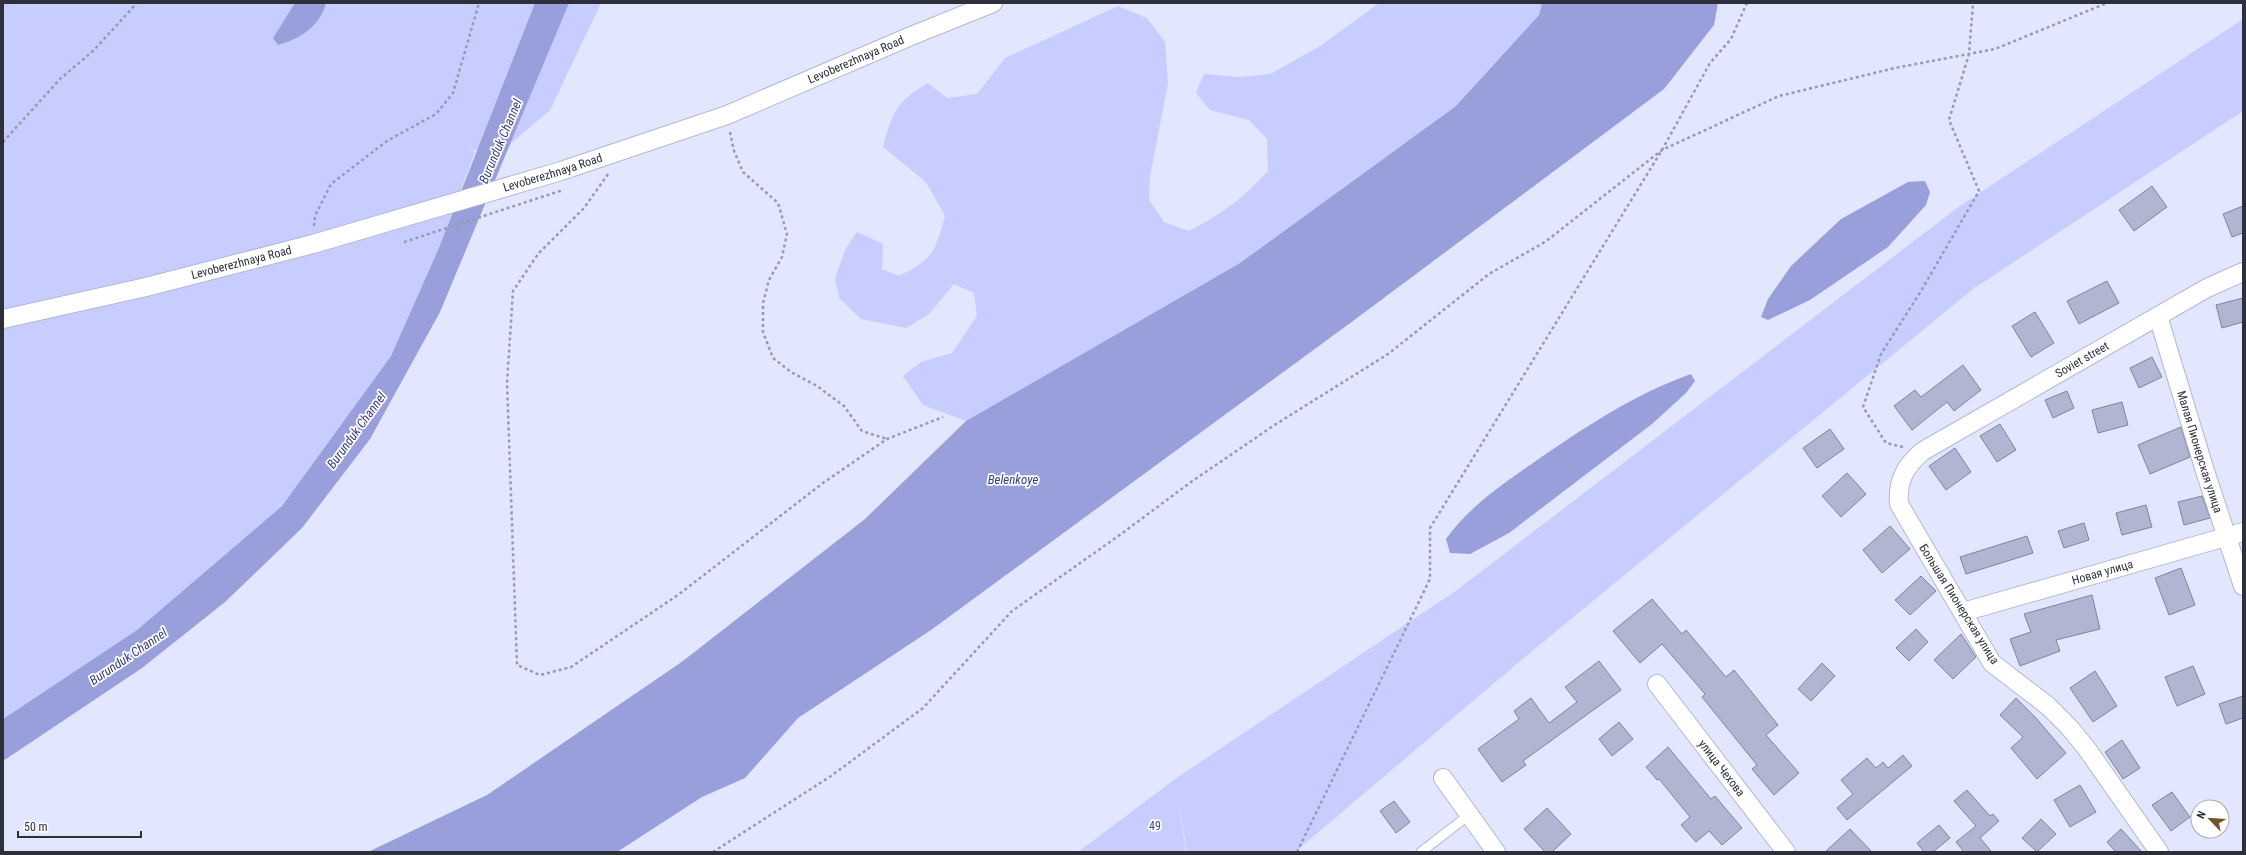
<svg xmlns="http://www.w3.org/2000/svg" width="2246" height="855" font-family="'Roboto Condensed',sans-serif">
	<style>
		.green { fill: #c7ceff }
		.water { fill: #989fda }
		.building { fill: #b0b5d1; stroke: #80849f }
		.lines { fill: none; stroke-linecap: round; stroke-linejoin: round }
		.lane-casing { stroke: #b3b7d3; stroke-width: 11 }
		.street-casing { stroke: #b3b7d3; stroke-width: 20 }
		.path { stroke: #989bad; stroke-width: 2.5; stroke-dasharray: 3 3; stroke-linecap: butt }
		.lane { stroke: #fff; stroke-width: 9 }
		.street { stroke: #fff; stroke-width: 18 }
		.labels { text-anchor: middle; stroke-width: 3.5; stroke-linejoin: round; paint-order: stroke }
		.street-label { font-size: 12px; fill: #2d2f3a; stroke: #fff }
		.park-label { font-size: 12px; fill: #42458c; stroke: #fff }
		.water-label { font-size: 13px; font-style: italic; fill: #3a3c82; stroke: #fff }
	</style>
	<rect width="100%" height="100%" fill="#e2e6fe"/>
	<path class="green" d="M3 3H601L550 110 508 146 470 151 475 152 438 250 391 356 282 506 137 630 3 719Z
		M1379 3H1542L1539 15 1456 106 1240 263 966 421 923 405 903 376 921 362 952 353 977 316 974 293 954 284 929 314 906 328 861 319 839 298 835 278 846 248 857 232 883 244 882 269 899 276C934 259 935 251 945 216L926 182 883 147C892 112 897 101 928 83L947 98 977 94 1005 58 1118 6 1147 18 1165 42 1168 83 1150 176 1149 200 1164 222 1189 231C1223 213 1242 199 1268 171L1267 139 1249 120 1210 110 1196 93 1204 74 1239 77 1270 74 1320 46Z
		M2243 19V111L1973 289 1532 651 1295 852H1187L1175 779 1457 590 1957 208Z
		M1175 779 1186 852H1078Z"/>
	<path class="water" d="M295 3H326C320 27 299 39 278 45L273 38Z
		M535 3H569L440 312 370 439 302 528 225 602 142 668 3 761V719L137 630 282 506 391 356 438 250Z
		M1542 3H1718L1714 25 1664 89 1357 318 931 630 798 718 745 778 702 797 617 852H368L487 795 683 661 865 519 966 421 1240 263 1456 106 1539 15Z
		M1925 181 1930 192 1926 205 1888 247 1810 300 1768 320 1761 317 1768 299 1791 266 1841 219 1908 182Z
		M1691 374 1695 381 1686 393 1652 424 1509 533 1470 554 1450 553 1446 539C1468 508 1501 485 1533 463 1582 429 1634 394 1691 374Z"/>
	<path class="building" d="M2152 186 2167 207 2134 231 2119 210Z
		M2243 206V233L2232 237 2223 214Z
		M2107 281 2119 303 2079 324 2067 301Z
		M2243 298V322L2222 328 2216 305Z
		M2035 312 2054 343 2031 357 2012 326Z
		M2152 357 2162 377 2139 388 2130 368Z
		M1963 365 1981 390 1954 411 1947 402 1912 430 1894 406 1915 390 1921 397Z
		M2067 391 2074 408 2053 418 2045 400Z
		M2122 402 2128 425 2098 433 2092 410Z
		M2000 424 2016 450 1997 462 1980 436Z
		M2181 427 2190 457 2150 474 2138 445Z
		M1830 429 1844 449 1817 468 1803 448Z
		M1955 448 1971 472 1946 490 1929 466Z
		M1847 473 1866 494 1841 517 1822 496Z
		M2202 496 2210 518 2184 525 2178 502Z
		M2146 505 2152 527 2122 535 2116 513Z
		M2084 523 2089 540 2064 548 2058 531Z
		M1890 526 1910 549 1882 573 1863 550Z
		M2027 536 2033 553 1966 574 1960 557Z
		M2181 568 2195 605 2169 615 2155 578Z
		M1921 576 1936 591 1910 615 1895 600Z
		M2092 595 2100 629 2056 640 2060 651 2020 666 2010 639 2031 632 2024 614Z
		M1652 599 1682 634 1686 630 1726 677 1734 670 1778 725 1766 735 1799 773 1774 795 1752 769 1757 765 1702 697 1705 694 1662 644 1640 663 1613 631Z
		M1916 629 1928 642 1909 661 1896 648Z
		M1961 634 1976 657 1953 679 1934 660Z
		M1599 661 1621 690 1523 761 1526 765 1502 782 1478 749 1519 719 1514 711 1531 698 1549 723 1577 702 1565 687Z
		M1822 663 1835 676 1811 701 1798 689Z
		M2193 666 2205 694 2177 706 2165 677Z
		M2095 671 2117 706 2093 722 2070 688Z
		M2243 696V718L2226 724 2219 704Z
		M2016 698 2035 717 2066 753 2037 779 2011 748 2023 737 2000 715Z
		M1619 722 1633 739 1612 756 1599 739Z
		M2122 740 2140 768 2123 779 2105 752Z
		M1668 747 1711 799 1715 796 1742 828 1722 845 1709 831 1696 842 1681 825 1690 817 1659 779 1657 780 1646 767Z
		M1903 755 1912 766 1847 820 1837 808 1853 794 1841 780 1867 758 1876 768 1883 762 1888 768Z
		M2080 785 2096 812 2070 827 2054 800Z
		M1967 790 1990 816 1993 814 1999 821 1980 838 1992 852H1964L1956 842 1976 826 1954 801Z
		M2172 792 2190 817 2171 831 2152 805Z
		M1394 801 1410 822 1396 833 1380 811Z
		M1547 808 1571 834 1552 852H1545L1524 829Z
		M2041 819 2056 834 2037 852 2022 838Z
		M1939 825 1950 838 1933 852H1924L1917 843Z
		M1850 829 1872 852H1825Z
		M2121 829 2142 852H2116L2107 842Z"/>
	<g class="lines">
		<defs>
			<path id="lane" d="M1421 852 1469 815"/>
			<g id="street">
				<path id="s1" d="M2158 316 2205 471 2243 586"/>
				<path id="s2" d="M3 319 146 287 313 244 561 171 727 115 911 36 993 3"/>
				<path id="s3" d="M1963 612 2243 532"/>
				<path id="s4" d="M1657 684 1786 852"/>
				<path d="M1443 778 1496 852"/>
				<path id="s5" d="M2159 852 2087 749 2069 727 2048 706 1992 663 1899 504C1897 481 1905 466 1923 451L2207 288 2243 272"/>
			</g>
		</defs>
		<use href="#lane" class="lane-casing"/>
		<use href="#street" class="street-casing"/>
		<path class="path" d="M730 132 734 151 743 172 778 203 787 234 782 257 769 280 763 303V332L773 358 791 372 817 386 844 406 862 431 887 439
			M3 142 60 79 93 51 137 3
			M608 174 584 208 538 254 513 291 507 383 517 665 540 675 571 667 678 595 823 483 887 439 943 417
			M314 226 315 216 331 184 387 141 436 114 453 93 479 3
			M404 242 563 190
			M1903 447 1886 443 1863 407 1881 354 1921 291 1979 191 1949 120 1969 54 1973 3
			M713 852 831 776 923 708 1012 611 1117 537 1191 482 1273 426 1388 354 1489 274 1545 242 1662 150 1779 96 1895 68 1995 49 2107 3
			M1297 852 1430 579V528L1662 150 1710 63 1731 39 1747 3"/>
		<use href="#lane" class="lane"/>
		<use href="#street" class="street"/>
	</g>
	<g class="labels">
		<g class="street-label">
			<text dy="4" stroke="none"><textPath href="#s2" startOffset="893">Levoberezhnaya Road</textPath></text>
			<text dy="4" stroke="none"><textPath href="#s2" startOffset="569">Levoberezhnaya Road</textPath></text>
			<text dy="4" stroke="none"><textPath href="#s2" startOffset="245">Levoberezhnaya Road</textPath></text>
			<text dy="4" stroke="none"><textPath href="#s5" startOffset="683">Soviet street</textPath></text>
			<text dy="4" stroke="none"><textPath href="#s1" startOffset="142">Малая Пионерская улица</textPath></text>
			<text dy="4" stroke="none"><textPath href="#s3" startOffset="145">Новая улица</textPath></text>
			<text transform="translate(1959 604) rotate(58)" y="4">Большая Пионерская улица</text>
			<text dy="4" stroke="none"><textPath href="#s4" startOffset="106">улица Чехова</textPath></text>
		</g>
		<g class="park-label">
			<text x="1155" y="830">49</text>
		</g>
		<g class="water-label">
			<text transform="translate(500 141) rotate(-67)" y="5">Burunduk Channel</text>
			<text transform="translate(356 430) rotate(-54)" y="5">Burunduk Channel</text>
			<text x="1013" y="484">Belenkoye</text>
			<text transform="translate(128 656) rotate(-34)" y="5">Burunduk Channel</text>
		</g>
	</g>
	<rect width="2246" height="855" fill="none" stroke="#2d2f3a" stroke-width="8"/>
	<g transform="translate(2210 819) rotate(295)"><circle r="19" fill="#ffffff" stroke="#abacb0"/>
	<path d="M0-3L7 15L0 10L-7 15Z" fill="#74512a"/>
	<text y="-6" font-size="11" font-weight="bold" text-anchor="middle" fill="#2d2f3a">N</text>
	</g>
	<path d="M18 831v6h123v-6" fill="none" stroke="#2d2f3a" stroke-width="2"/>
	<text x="24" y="831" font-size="12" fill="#2d2f3a" stroke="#ffffff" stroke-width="3" paint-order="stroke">50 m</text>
</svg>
